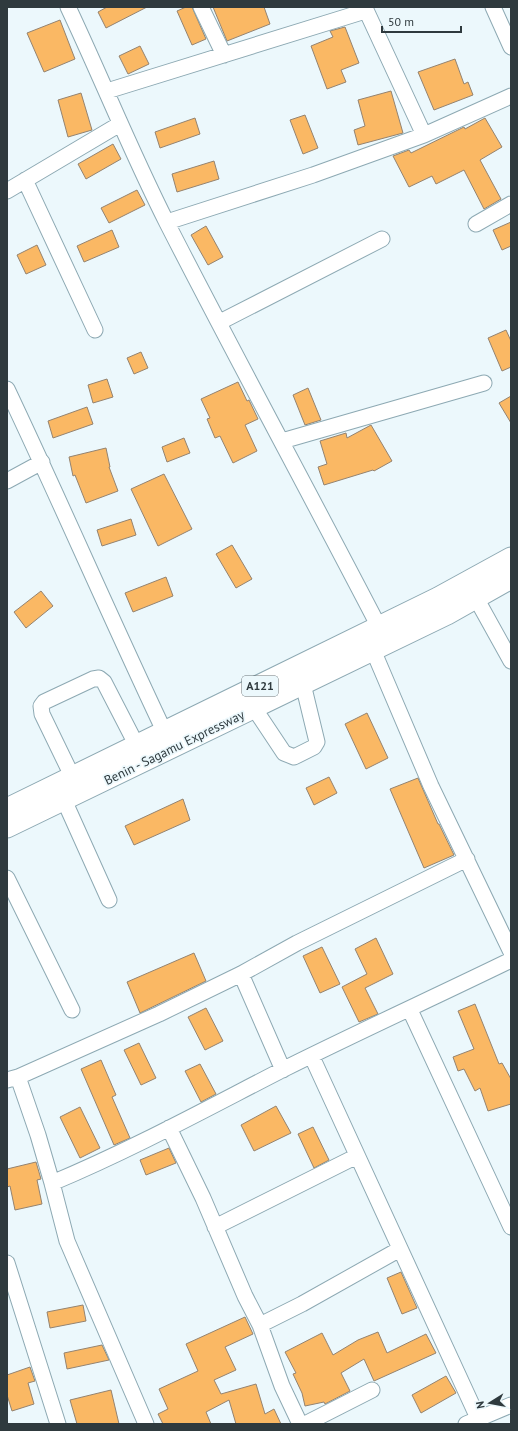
<svg xmlns="http://www.w3.org/2000/svg" width="518" height="1431" font-family="'PT Sans',sans-serif">
	<style>
		.building { fill: #fab864; stroke: #948370 }
		.lines { fill: none; stroke-linecap: round; stroke-linejoin: round }
		.minor-casing { stroke: #8da9b3; stroke-width: 17 }
		.highway-casing { stroke: #8da9b3; stroke-width: 23 }
		.minor { stroke: #fff; stroke-width: 15 }
		.highway { stroke: #fff; stroke-width: 21 }
		.labels { text-anchor: middle; stroke-width: 3.5; stroke-linejoin: round; paint-order: stroke }
		.shield { fill: #ecf8fc; stroke: #687377; stroke-width: 1 }
		.shield-label { font-size: 12px; font-weight: bold; fill: #2f3a3e }
		.street-label { font-size: 13px; fill: #2f3a3e; stroke: #ecf8fc }
	</style>
	<rect width="100%" height="100%" fill="#ecf8fc"/>
	<path class="building" d="M107 7H147L106 28 98 12Z
		M186 7H192L206 39 192 45 177 11Z
		M213 7H264L270 24 227 41Z
		M60 20 75 59 44 72 27 33Z
		M345 27 359 63 341 70 346 82 327 89 311 46 333 37 330 31Z
		M140 46 149 64 128 74 119 56Z
		M455 59 464 84 468 82 473 95 434 110 418 72Z
		M391 91 403 133 358 145 354 130 365 126 358 100Z
		M81 93 92 130 68 137 58 100Z
		M305 115 318 148 303 154 290 120Z
		M195 118 200 134 160 148 155 132Z
		M485 118 502 147 480 160 501 199 484 209 464 170 436 184 432 176 409 187 393 156 409 150 411 153 464 127 465 129Z
		M113 144 121 159 86 179 78 164Z
		M214 161 219 179 177 192 172 174Z
		M137 190 145 205 109 223 101 208Z
		M511 222V246L502 250 493 230Z
		M206 226 223 257 208 265 191 235Z
		M112 230 119 247 84 262 77 246Z
		M37 245 46 265 26 274 17 255Z
		M506 330 511 341V367L502 371 488 338Z
		M141 352 148 368 134 374 127 358Z
		M107 379 113 397 93 403 88 385Z
		M238 382 247 401 249 400 258 419 245 425 257 451 233 463 220 436 215 438 207 419 210 418 201 399Z
		M308 388 321 420 305 425 293 395Z
		M511 396V423L499 403Z
		M87 407 93 424 53 438 48 421Z
		M371 425 392 461 374 471 373 470 324 485 318 467 327 464 320 441 346 433 347 438Z
		M184 438 190 453 167 462 162 447Z
		M106 448 110 467H109L118 491 86 503 75 475 73 476 69 457Z
		M164 474 192 529 158 546 131 489Z
		M131 519 136 535 102 546 97 530Z
		M232 545 252 579 236 588 216 554Z
		M166 577 173 596 133 612 125 593Z
		M41 591 53 606 26 628 14 612Z
		M367 713 388 758 366 769 345 724Z
		M329 777 337 793 314 805 306 788Z
		M418 778 438 824H439L454 855 424 868 390 789Z
		M183 799 190 820 134 845 125 826Z
		M376 938 393 974 365 988 378 1014 359 1022 342 987 367 974 355 949Z
		M322 947 340 984 320 993 303 956Z
		M194 953 206 981 140 1013 127 982Z
		M475 1004 499 1064 502 1063 511 1079V1104L488 1111 480 1088 475 1091 464 1069 458 1071 453 1057 474 1049 458 1011Z
		M206 1008 223 1041 205 1050 188 1017Z
		M139 1043 156 1078 141 1085 124 1050Z
		M101 1060 116 1095 112 1097 130 1138 114 1145 81 1069Z
		M200 1064 216 1094 201 1102 185 1071Z
		M276 1106 291 1133 254 1151 241 1125Z
		M80 1107 100 1148 80 1158 60 1117Z
		M313 1127 329 1160 314 1168 298 1134Z
		M169 1148 176 1163 146 1175 140 1160Z
		M36 1162 41 1179 37 1180 42 1204 15 1210 10 1186 7 1187V1169Z
		M401 1272 417 1308 402 1314 387 1278Z
		M83 1305 86 1321 50 1328 47 1312Z
		M245 1317 253 1334 225 1347 236 1370 214 1380 221 1394 256 1384 265 1414 274 1409 281 1424H236L229 1400 206 1412 211 1424H163L158 1414 168 1409 159 1389 198 1371 186 1344Z
		M378 1332 387 1353 426 1334 436 1353 374 1381 364 1359 341 1373 350 1391 325 1404 324 1402 305 1406 302 1393 293 1374 296 1373 285 1352 322 1333 333 1355 358 1340Z
		M102 1345 109 1360 67 1369 64 1353Z
		M30 1367 35 1381 28 1383 34 1404 12 1411 7 1395V1375Z
		M446 1376 456 1393 421 1413 412 1395Z
		M111 1390 119 1424H77L70 1400Z"/>
	<g class="lines">
		<defs>
			<path id="minor" d="M68 7C102 79 131 152 167 223 236 358 309 492 379 627
				M201 7 224 55
				M493 7 511 47
				M366 10 424 135
				M107 91 362 12 366 10 365 7
				M25 180 95 330
				M7 191 120 124
				M167 222 313 175 424 135 511 96
				M476 224 511 204
				M220 322 382 239
				M7 389C61 503 111 619 165 733
				M282 441 484 383
				M7 481 42 462
				M476 598 511 661
				M373 650 431 786 511 952
				M254 708 284 753 294 757 314 747 317 742 303 684
				M73 778 42 714 41 706 44 702 93 679 99 678 104 682 137 746
				M64 800 109 900
				M7 878 72 1010
				M241 974 283 1070
				M410 1010 511 1227
				M312 1057 478 1418
				M18 1077 38 1135 52 1183C131 1150 206 1109 282 1070 358 1032 435 997 511 960
				M7 1080 18 1077 159 1014 241 974 297 943 467 859
				M169 1128 203 1198 245 1296 260 1325 282 1386 300 1424
				M52 1183 67 1241 146 1424
				M215 1227 357 1156
				M7 1263 58 1424
				M260 1325 302 1304 400 1249
				M305 1424 372 1390
				M466 1424 511 1405"/>
			<path id="highway" d="M7 809 438 598 511 558
				M7 827 447 614 511 578"/>
		</defs>
		<use href="#minor" class="minor-casing"/>
		<use href="#highway" class="highway-casing"/>
		<use href="#minor" class="minor"/>
		<use href="#highway" class="highway"/>
	</g>
	<g class="labels">
		<rect class="shield" x="242" y="676" width="36" height="20" rx="3"/>
		<g class="shield-label">
			<text x="260" y="690">A121</text>
		</g>
		<g class="street-label">
			<text transform="translate(174 747) rotate(-26)" y="5">Benin - Sagamu Expressway</text>
		</g>
	</g>
	<rect width="518" height="1431" fill="none" stroke="#2f3a3e" stroke-width="16"/>
	<g transform="translate(490 1403) rotate(259)" stroke="#ecf8fc" stroke-width="3" paint-order="stroke">
	<path d="M0-3L7 15L0 10L-7 15Z" fill="#2f3a3e"/>
	<text y="-6" font-size="11" font-weight="bold" text-anchor="middle" fill="#2f3a3e">N</text>
	</g>
	<path d="M382 26v6h79v-6" fill="none" stroke="#2f3a3e" stroke-width="2"/>
	<text x="388" y="26" font-size="12" fill="#2f3a3e" stroke="#ecf8fc" stroke-width="3" paint-order="stroke">50 m</text>
</svg>
